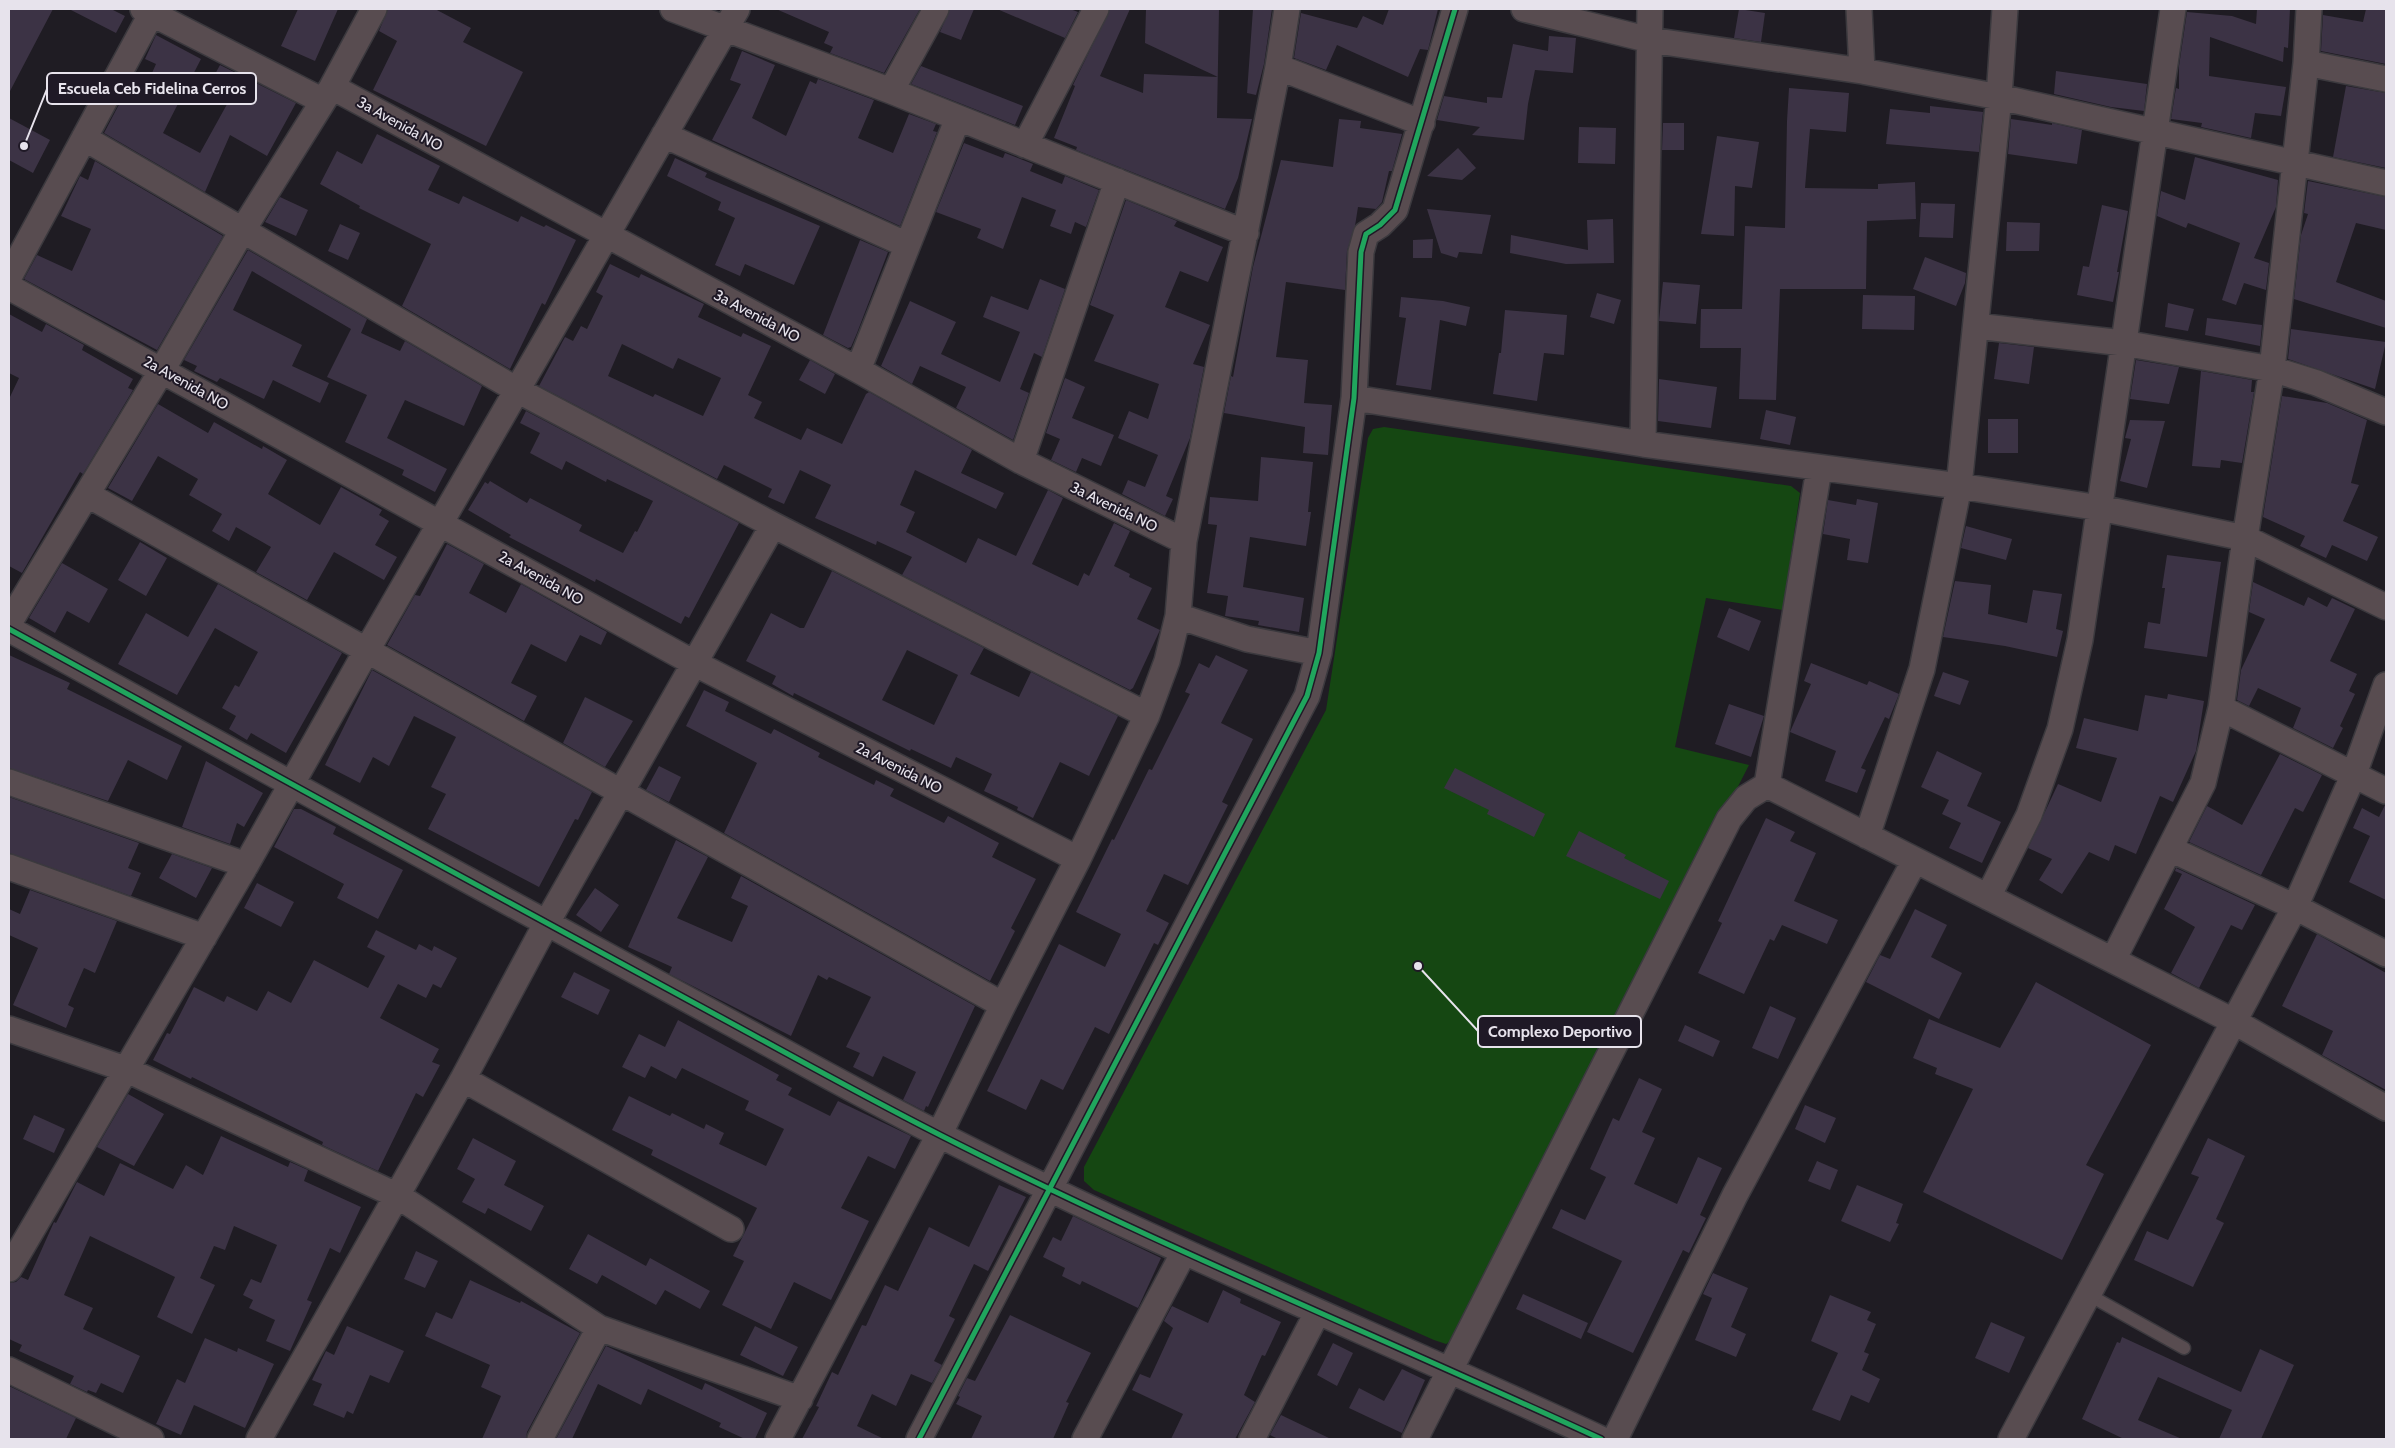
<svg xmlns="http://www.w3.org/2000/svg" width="2395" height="1448" font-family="Cabin,sans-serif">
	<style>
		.green { fill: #154712 }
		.building { fill: #3c3345; fill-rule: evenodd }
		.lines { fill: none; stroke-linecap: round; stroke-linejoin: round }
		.service-casing { stroke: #3b393e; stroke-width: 15 }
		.minor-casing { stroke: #3b393e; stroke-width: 28 }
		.service { stroke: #584c50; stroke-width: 12 }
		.minor { stroke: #584c50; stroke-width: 25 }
		.cycleway-casing { stroke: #1f1926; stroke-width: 8 }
		.cycleway { stroke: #20a55d; stroke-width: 5 }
		.labels { text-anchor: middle; stroke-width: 4; stroke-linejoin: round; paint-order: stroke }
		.street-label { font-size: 15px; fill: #e7e3ec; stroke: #1f1926 }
		.leader { fill: none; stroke: #e7e3ec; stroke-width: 2 }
		.callout-dot { fill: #e7e3ec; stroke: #1f1926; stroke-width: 2 }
		.callout { fill: #1f1926; stroke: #e7e3ec; stroke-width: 2 }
		.callout-label { font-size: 16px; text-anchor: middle; font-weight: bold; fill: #e7e3ec }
	</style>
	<rect width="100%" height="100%" fill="#1f1c23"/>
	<path class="green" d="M1384 427 1791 486 1800 493 1783 610 1706 598 1675 747 1749 765 1456 1337 1446 1344 1434 1340 1094 1190 1084 1181V1167L1326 710 1368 438 1373 429Z"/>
	<path class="building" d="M9 9H53L9 93Z
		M69 9H111L125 16 116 33Z
		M298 9H338L315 61 281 46Z
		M388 9H435L471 28 463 42 523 72 486 146 373 90 397 41 379 31Z
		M776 9H920L884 73 830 53 833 47 824 43 829 32Z
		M950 9H974L961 40 940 32Z
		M997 9H1070L1078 12 1065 38Z
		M1110 9H1130L1100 76 1143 93 1144 74 1218 77 1145 43 1146 9H1219L1217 118 1252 119 1238 178 1225 209 1076 150 1077 147 1054 138 1075 86 1073 85Z
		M1253 9H1272L1264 64 1256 95 1247 93Z
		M1389 9H1438L1428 50 1420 49 1408 77 1337 45 1326 70 1294 58 1301 13 1357 28 1363 16 1383 25Z
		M1739 9 1765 13 1761 42 1734 38Z
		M2257 9H2290L2288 48 2284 47 2283 62 2210 37 2209 76 2286 87 2281 116 2255 113 2251 138 2201 127 2202 123 2171 119 2176 88 2179 89V66L2187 12 2232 16 2256 24Z
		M2366 9H2386V64L2321 51 2323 15 2363 22Z
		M156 35 201 59 163 133 200 153 236 88 214 76 220 65 296 103 267 156 230 135 205 192 104 133 125 93 140 100 156 64 145 59Z
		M1549 36 1576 38 1573 73 1535 70 1528 104 1524 140 1472 135 1480 127 1437 120 1444 96 1487 103V97L1502 98 1513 44 1548 51Z
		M742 51 775 65 752 118 786 136 810 81 816 84 818 79 874 100 858 138 893 153 909 114 936 124 933 131 937 132 900 226 712 140 741 84 730 80Z
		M921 66 1023 106 1015 125 911 84Z
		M2056 71 2147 84 2144 111 2111 107 2054 94Z
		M2346 86 2386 93V168L2333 157Z
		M1789 88 1849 93 1846 132 1810 129 1805 188 1878 189V184L1915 182 1916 219 1867 221 1866 289H1780L1776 400 1739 399 1741 348H1700L1701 309H1742L1745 226 1785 228 1787 121Z
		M1930 106 1983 112 1979 152 1886 144 1890 109 1930 113Z
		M9 118 50 140 33 173 9 160Z
		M1339 119 1361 121 1360 128 1402 134 1392 171H1389L1382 202 1376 209 1358 207 1355 226 1347 251 1345 290 1286 282 1276 357 1308 360 1304 403 1332 405 1328 455 1303 453 1305 427 1224 413 1231 376 1233 377 1253 267 1281 160 1333 167Z
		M2011 119 2052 125V123L2082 130 2077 164 2008 154Z
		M1663 123H1684V150H1662Z
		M1579 127 1616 128 1615 164 1578 163Z
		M377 134 440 166 428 190 459 204 463 196 518 222 521 216 544 227 546 225 576 240 545 305 542 303 510 369 402 306 431 244 359 208 360 206 320 184 337 151 362 164Z
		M1717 136 1759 142 1752 188 1735 186 1734 236 1701 234Z
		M964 143 1003 158 1005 153 1033 164 1030 171 1062 184 1065 176 1099 190 1086 227 1075 222 1071 234 1050 226 1056 210 1022 197 1003 249 977 238 981 229 936 212Z
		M1458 148 1476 168 1462 180 1427 176Z
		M2195 157 2278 180 2276 207 2254 258 2269 263 2266 290 2244 283 2236 305 2222 300 2240 243 2188 223 2186 228 2157 216 2161 191 2185 200Z
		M675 158 707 173 705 177 820 226 794 285 745 264 740 276 715 265 735 218 718 210 721 202 667 176Z
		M95 161 223 236 157 350 24 279 37 255 72 271 91 229 61 216 80 176 88 180Z
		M2308 181 2386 197V230L2356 223 2336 282 2386 301V328L2294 299 2301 235 2308 214 2304 213Z
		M280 197 308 210 296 236 265 222Z
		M1126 200 1177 221 1174 226 1223 247 1208 282 1180 271 1165 307 1210 325 1193 364 1204 367 1190 438 1166 496 1173 499 1165 516 1122 494 1128 480 1145 487 1158 455 1118 438 1129 411 1148 419 1159 384 1094 361 1114 315 1090 305Z
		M1921 203 1955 204 1953 238 1919 237Z
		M2102 205 2128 211 2117 272H2119L2113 302 2077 295 2083 266 2089 267Z
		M1427 209 1491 215 1482 254 1459 252 1457 258 1441 253Z
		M1613 219 1614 263 1566 264 1510 253 1511 235 1588 250 1587 220Z
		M2007 222 2040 223 2039 251H2006Z
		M340 224 360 233 348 260 328 251Z
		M1433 239 1432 258H1413V240Z
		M860 240 888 252 857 333 851 347 848 348 823 335Z
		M248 250 367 319 361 333 400 351 405 341 482 386 464 426 405 400 387 438 447 469 435 492 402 475 404 470 345 442 367 395 327 377 351 329 252 271 233 310 302 345 292 366 329 383 320 403 273 380 264 399 220 378 217 382 194 371 197 366 184 360Z
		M1925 257 1966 273 1965 283 1956 306 1913 289Z
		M610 264 639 278 641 274 704 304 698 317 741 337 743 333 771 346 748 395 762 402 754 418 801 440 807 428 842 444 866 394 869 392 972 450 961 473 1004 493 996 509 915 470 900 505 915 512 906 532 966 563 978 538 1016 556 1048 490 1063 498 1032 564 1078 586 1084 573 1089 576 1114 523 1130 531 1114 566 1130 574 1129 577 1152 588 1137 619 1160 630 1133 688 1130 690 902 575 912 557 877 541 876 545 815 518 831 485 800 470 784 504 768 497 772 489 724 465 717 479 539 386 565 337 573 341 581 326 587 329 603 296 596 292ZM622 344 673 369 678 358 721 378 703 416 655 394 653 397 608 376Z
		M1040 279 1065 289 1042 357 1034 353 1020 389 1029 393 1013 440 956 408 966 387 920 366 912 384 881 366 910 301 956 322 941 354 1000 382 1020 332 983 317 991 296 1028 310Z
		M1663 282 1700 285 1696 324 1659 321Z
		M1597 293 1621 300 1614 324 1590 317Z
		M1863 295 1915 296 1914 330 1862 329Z
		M1401 297 1443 301 1470 307 1466 326 1440 320 1431 390 1396 385 1406 318 1399 317Z
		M2168 303 2194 309 2188 331 2165 327Z
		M1505 310 1567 315 1564 355 1544 353 1537 401 1493 394 1499 353H1501Z
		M9 314 42 332 46 324 84 345 82 350 133 379 128 388 133 390 83 474 80 472 22 573 9 566V399L19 378 9 373Z
		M2207 318 2262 325 2260 346 2205 335Z
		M2291 329 2386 342 2375 389 2288 359Z
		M1999 343 2034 347 2029 384 1994 379Z
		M810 360 835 374 825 394 799 380Z
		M2136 360 2179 367 2169 404 2130 399Z
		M2201 371 2252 380 2251 392H2254L2242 463 2221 460 2220 468 2192 466Z
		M1065 378 1085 387 1072 418 1114 435 1101 466 1082 458 1076 472 1051 460 1060 439 1046 433Z
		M1659 379 1717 387 1711 428 1658 421Z
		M2282 396 2327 403 2367 420 2351 483 2359 485 2343 521 2378 537 2367 561 2332 545 2326 558 2300 546 2305 536 2263 517Z
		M158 404 208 433 214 422 262 449 263 446 287 460 268 494 320 525 341 487 382 510 379 515 389 521 375 545 397 557 384 580 334 552 307 600 256 572 271 547 236 527 229 541 212 531 222 514 189 495 198 479 158 456 132 501 108 488Z
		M1766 410 1796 417 1790 445 1760 439Z
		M526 411 739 523 689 618 685 616 681 624 596 579 595 582 509 537 511 535 468 510 485 482 488 484 490 481 527 503 530 498 582 525 579 531 623 553 635 531 637 532 653 501 607 479 606 482 566 461 562 470 530 453 540 433 520 423Z
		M1988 419H2018V453H1988Z
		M2130 420 2165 421 2147 488 2120 481 2131 439 2125 438Z
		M1261 457 1313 462 1308 512H1311L1306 546 1250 537 1243 587 1304 598 1299 632 1258 625 1259 621 1225 616 1228 596 1207 593 1217 525 1208 524 1210 497 1258 501Z
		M1857 499 1878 503 1868 563 1847 560 1850 539 1823 534 1828 500 1856 505Z
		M1966 526 2012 539 2006 560 1961 548Z
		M140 542 167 558 146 596 118 580Z
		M447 544 484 564 469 593 506 613 521 584 607 632 601 645 580 635 566 662 531 644 511 683 537 696 524 721 387 645 415 595 420 596Z
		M2167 555 2221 562 2207 657 2144 648 2148 622 2160 624 2165 588H2162Z
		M62 563 108 589 89 623 67 611 55 633 29 618Z
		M832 571 984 648 970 674 1019 697 1031 672 1118 716 1089 776 1060 762 1033 818 1017 810 1018 807 984 791 992 774 956 757 951 768 911 749 910 751 794 693 793 696 772 684 776 676 746 661 771 613 800 628H804ZM907 650 958 675 934 725 882 700Z
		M1955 581 1991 585 1988 614 2027 623 2033 590 2062 594 2056 629 2063 631 2057 657 2005 646 1943 637Z
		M2253 582 2304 606 2308 597 2327 607 2332 598 2355 609 2330 661 2357 674 2349 691 2355 694 2340 726 2343 728 2333 748 2293 728 2301 708 2258 688 2249 706 2237 700 2241 670 2265 619 2249 612Z
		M218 584 342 653 286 753 251 733 247 740 229 729 236 716 222 708 235 685 239 687 258 652 215 628 177 695 118 664 146 613 188 637Z
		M1729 608 1761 621 1749 651 1717 637Z
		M9 655 70 683 67 689 182 746 167 780 128 760 108 801 9 768Z
		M1216 655 1248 670 1221 723 1253 739 1222 802 1228 805 1188 885 1164 874 1146 911 1169 923 1158 945 1154 943 1109 1034 1095 1027 1063 1090 1041 1079 1026 1110 987 1091 1059 944 1105 967 1121 934 1076 912 1112 839 1114 840 1149 769 1152 770 1190 694 1185 692 1199 663 1209 668Z
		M1811 663 1867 685 1869 681 1899 694 1889 719 1885 717 1861 768 1866 770 1857 793 1825 781 1836 751 1790 732 1811 684 1804 681Z
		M372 670 592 792 578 820 575 819 539 887 428 829 446 794 431 787 456 737 414 716 389 766 373 757 360 783 325 765Z
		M1943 672 1969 681 1960 705 1934 696Z
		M704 690 729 702 725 711 771 734 774 729 820 753 818 757 874 785 876 780 894 789 890 796 944 823 948 816 999 843 992 857 1036 879 1011 928 1015 931 990 981 724 833 757 763 686 726Z
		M2168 694 2204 701 2196 751 2173 802 2160 796 2136 854 2115 845 2109 861 2089 852 2062 894 2039 880 2052 859 2028 848 2058 784 2101 802 2117 758 2076 748 2084 718 2138 731 2145 695 2167 699Z
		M585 697 633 721 605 767 563 743Z
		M1729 704 1764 716 1751 757 1715 744Z
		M1937 751 1982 773 1967 806 2001 822 1982 863 1949 848 1961 823 1942 814 1949 800 1921 787Z
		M2280 754 2322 775 2303 812 2295 808 2261 875 2189 842 2207 806 2242 825Z
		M206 761 263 793 244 827 237 823 230 844 182 827Z
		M659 766 681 777 669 802 646 790Z
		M1455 768 1545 814 1534 837 1487 814 1489 810 1444 788Z
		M9 797 139 843 128 868 141 873 131 896 9 853Z
		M2385 805H2386V900L2349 882 2370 836 2353 828 2362 808 2379 817Z
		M294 809H301L336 827 333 834 403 870 378 919 337 898 344 884 274 847Z
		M1766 818 1795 832 1790 841 1816 853 1794 901 1838 920 1827 944 1782 925 1774 941 1770 939 1744 994 1698 973 1722 923 1718 921Z
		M1579 831 1626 855 1624 858 1669 881 1660 899 1566 856Z
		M676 840 708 857 677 918 732 942 748 906 731 898 741 876 975 1006 928 1107 926 1106 924 1111 903 1100 916 1072 883 1056 873 1077 853 1067 860 1053 846 1047 871 997 829 977 827 980 818 975 791 1036 669 974 672 967 628 947Z
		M172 854 212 868 196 898 159 878Z
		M2176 868 2255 905 2242 930 2231 925 2199 988 2171 973 2195 927 2164 909 2182 874 2175 871Z
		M257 883 294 902 281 927 244 908Z
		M595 888 619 905 601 932 576 915Z
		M30 890 117 921 95 973 84 968 68 1005 74 1008 66 1028 13 1005 38 948 9 935V909L20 914Z
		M1915 909 1947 925 1931 957 1962 973 1939 1019 1866 982 1880 955 1890 959Z
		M376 930 416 950 419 944 432 951 434 946 457 958 441 988 433 984 426 998 398 984 380 1018 439 1049 432 1062 440 1065 423 1097 416 1093 378 1171 322 1145 323 1142 192 1077 191 1079 153 1060 167 1033 170 1034 194 987 224 1002 227 996 257 1011 268 991 291 1003 314 960 368 988 385 956 367 947Z
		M2317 934 2386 973V1090L2322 1055 2333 1031 2282 1006Z
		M574 972 610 990 598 1015 561 997Z
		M2036 982 2151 1045 2086 1165 2104 1174 2062 1260 1923 1192 1973 1089 1935 1074 1937 1068 1913 1058 1929 1019 2000 1048Z
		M1770 1006 1796 1018 1778 1059 1752 1048Z
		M678 1020 779 1075 776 1080 792 1088 788 1095 830 1116 838 1101 911 1136 895 1169 868 1156 841 1208 869 1221 831 1300 794 1282 771 1329 722 1305 744 1261 733 1256 757 1208 651 1155 653 1150 612 1130 629 1096 670 1116 672 1113 704 1129 706 1124 724 1133 719 1144 766 1166 784 1129 745 1110 749 1101 682 1068 676 1079 651 1066 645 1078 622 1067 639 1034 665 1047Z
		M1685 1025 1720 1041 1713 1057 1678 1041Z
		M1639 1078 1662 1089 1642 1132 1655 1138 1634 1184 1677 1204 1698 1157 1722 1168 1700 1215 1706 1218 1689 1253 1683 1250 1633 1353 1587 1332 1622 1261 1552 1228 1561 1209 1585 1220 1606 1177 1590 1169 1613 1118 1619 1121Z
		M128 1094 164 1114 134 1166 97 1147Z
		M1805 1105 1836 1118 1825 1143 1795 1129Z
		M34 1115 65 1129 54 1153 23 1139Z
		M221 1136 288 1167 290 1162 308 1170 304 1181 361 1207 340 1253 330 1248 307 1300 312 1302 290 1351 266 1341 275 1320 249 1308 253 1300 243 1295 251 1279 261 1283 277 1245 234 1226 225 1250 214 1246 200 1278 215 1285 192 1334 157 1317 175 1277 90 1236 64 1295 93 1308 83 1329 140 1356 123 1393 101 1383 96 1393 88 1390 87 1392 70 1384 74 1376 19 1351 22 1345 9 1339V1283L16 1282 21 1277 28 1280 54 1222 56 1223 77 1182 104 1196 120 1163 173 1189 186 1165 203 1175Z
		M473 1138 516 1161 504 1185 544 1206 531 1231 488 1208 485 1214 462 1202 475 1179 457 1169Z
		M2208 1138 2245 1156 2216 1219 2224 1223 2193 1287 2134 1260 2147 1231 2168 1240 2199 1177 2191 1174Z
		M1817 1161 1838 1170 1830 1190 1808 1181Z
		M999 1185 1026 1197 988 1271 974 1264 949 1316 955 1319 934 1361 942 1365 932 1383 911 1374 896 1406 872 1394 857 1426 884 1439H802L819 1407 816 1406 832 1372 838 1375 862 1325 866 1326 885 1285 898 1291 929 1227 969 1247Z
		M1857 1185 1903 1204 1896 1223 1899 1224 1890 1242 1841 1221Z
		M1073 1216 1161 1258 1138 1308 1082 1281 1080 1285 1062 1276 1065 1268 1043 1257 1053 1237 1061 1241Z
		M588 1234 646 1266 650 1258 710 1291 700 1309 665 1290 656 1305 602 1275 597 1284 569 1269Z
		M416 1251 438 1261 425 1288 404 1279Z
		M1713 1273 1748 1288 1731 1327 1746 1334 1736 1357 1695 1340 1712 1298 1703 1294Z
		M470 1280 520 1303 521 1301 580 1333 527 1432 526 1439H482L501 1396 481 1387 490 1365 425 1336 436 1312 452 1319Z
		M1223 1290 1241 1299 1240 1303 1281 1322 1265 1356 1262 1355 1244 1395 1255 1402 1235 1439H1171L1183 1414 1132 1390 1140 1374 1150 1378 1173 1328 1164 1321 1172 1306 1208 1323Z
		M1523 1294 1588 1323 1581 1339 1516 1309Z
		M1830 1295 1871 1312 1867 1320 1876 1324 1864 1352 1869 1354 1862 1370 1880 1379 1869 1403 1851 1395 1840 1421 1812 1410 1838 1353 1811 1341Z
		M1010 1315 1091 1353 1066 1402 1069 1403 1053 1439H971L982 1416 956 1404 960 1397 958 1396 967 1378 975 1381Z
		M1991 1322 2025 1337 2009 1373 1975 1358Z
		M347 1326 404 1351 389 1383 370 1375 353 1414 347 1411 344 1418 313 1405 322 1384 312 1380 326 1351 334 1355Z
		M755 1326 798 1347 783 1376 740 1355Z
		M2122 1337 2241 1392 2260 1349 2294 1365 2261 1439H2219L2232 1410 2158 1377 2138 1420 2182 1439H2124L2082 1419 2117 1342 2120 1343Z
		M205 1338 237 1352 238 1348 274 1364 245 1428 194 1405 181 1435 156 1424 177 1379 185 1383Z
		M1333 1343 1353 1353 1337 1386 1317 1375Z
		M606 1346 702 1390 705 1383 767 1413 755 1439H745L719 1427 721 1423 648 1389 641 1405 598 1384 572 1439H556Z
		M1402 1369 1425 1380 1402 1433 1349 1408 1359 1388 1384 1401Z
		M9 1386 76 1418 66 1439H9Z
		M1281 1415 1331 1439H1278L1270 1435Z"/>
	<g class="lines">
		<defs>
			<path id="service" d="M2089 1295 2184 1348"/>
			<path id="minor" d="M143 9 323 101
				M673 9 891 91 1246 233
				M1524 9 1650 40 1862 71 1999 97 2386 183
				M1859 9 1862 71
				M2306 63 2386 79
				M1278 67 1422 123
				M332 87 858 370 1021 461 1184 541
				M891 91 936 9
				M664 135 907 245
				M84 138 519 391 773 525 1147 715
				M1025 145 1096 9
				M9 277 154 9
				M9 287 694 663 1078 859
				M1976 326 2123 343 2272 369 2317 383 2386 412
				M858 370 958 118
				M1354 398 1643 444 1959 486 2100 508 2245 538 2386 607
				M1643 444 1650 9
				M1021 461 1117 181
				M88 495 1003 1005
				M1178 616 1247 639 1319 653
				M9 623 162 370 242 231 332 87 374 9
				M9 629C245 758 481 889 718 1016 792 1056 865 1097 940 1135 1156 1245 1381 1337 1601 1439
				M2221 708 2386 791
				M9 782 246 865
				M1767 785 2233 1021 2386 1108
				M1867 836 1922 669 1959 486 1999 97 2005 9
				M2170 849 2295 907 2386 954
				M9 867 204 937
				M1988 897 2029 815 2060 729 2080 640 2173 9
				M2113 960 2203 783 2221 708 2245 538 2272 369 2306 63 2309 9
				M9 1029 125 1069 398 1196 599 1328 800 1399
				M463 1079 731 1229
				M9 1269 246 865 367 650 737 9
				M9 1370 151 1439
				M259 1439 463 1079 546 924 773 525
				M540 1439 599 1328
				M778 1439 939 1135 1003 1005 1078 859 1147 715 1167 661 1178 616 1184 541 1278 67 1287 9
				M919 1439 1307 696 1319 653 1354 398 1361 252 1366 234 1380 225 1395 210 1455 9
				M1085 1439 1184 1252
				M1252 1439 1317 1313
				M1415 1439 1729 819 1746 798 1767 785 1819 469
				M1615 1439 1735 1195 1915 860
				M2011 1439 2295 907 2354 774 2386 685"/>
		</defs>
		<use href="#service" class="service-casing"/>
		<use href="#minor" class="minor-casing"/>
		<use href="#service" class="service"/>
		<use href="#minor" class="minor"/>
		<defs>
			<path id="cycleway" d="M9 629C245 758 481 889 718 1016 792 1056 865 1097 940 1135 1156 1245 1381 1337 1601 1439
				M919 1439 1307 696 1319 653 1354 398 1361 252 1366 234 1380 225 1395 210 1455 9"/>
		</defs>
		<use href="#cycleway" class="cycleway-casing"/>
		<use href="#cycleway" class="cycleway"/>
	</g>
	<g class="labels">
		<g class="street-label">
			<text transform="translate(400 124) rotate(29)" y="5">3a Avenida NO</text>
			<text transform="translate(757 316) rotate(28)" y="5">3a Avenida NO</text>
			<text transform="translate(186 383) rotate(29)" y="5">2a Avenida NO</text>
			<text transform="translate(1114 507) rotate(26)" y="5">3a Avenida NO</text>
			<text transform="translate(541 578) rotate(29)" y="5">2a Avenida NO</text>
			<text transform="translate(899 768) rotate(27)" y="5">2a Avenida NO</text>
		</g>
	</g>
	<path class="leader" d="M24 146L47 89M1418 966L1478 1031"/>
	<g class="callout-dot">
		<circle cx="24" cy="146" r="5"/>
		<circle cx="1418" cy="966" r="5"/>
	</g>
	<g class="callout">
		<rect x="47" y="73" width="209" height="31" rx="5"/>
		<rect x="1478" y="1016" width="163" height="31" rx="5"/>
	</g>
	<g class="callout-label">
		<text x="152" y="94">Escuela Ceb Fidelina Cerros</text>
		<text x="1560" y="1037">Complexo Deportivo</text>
	</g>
	<rect width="2395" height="1448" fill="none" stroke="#e7e3ec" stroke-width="20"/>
</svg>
